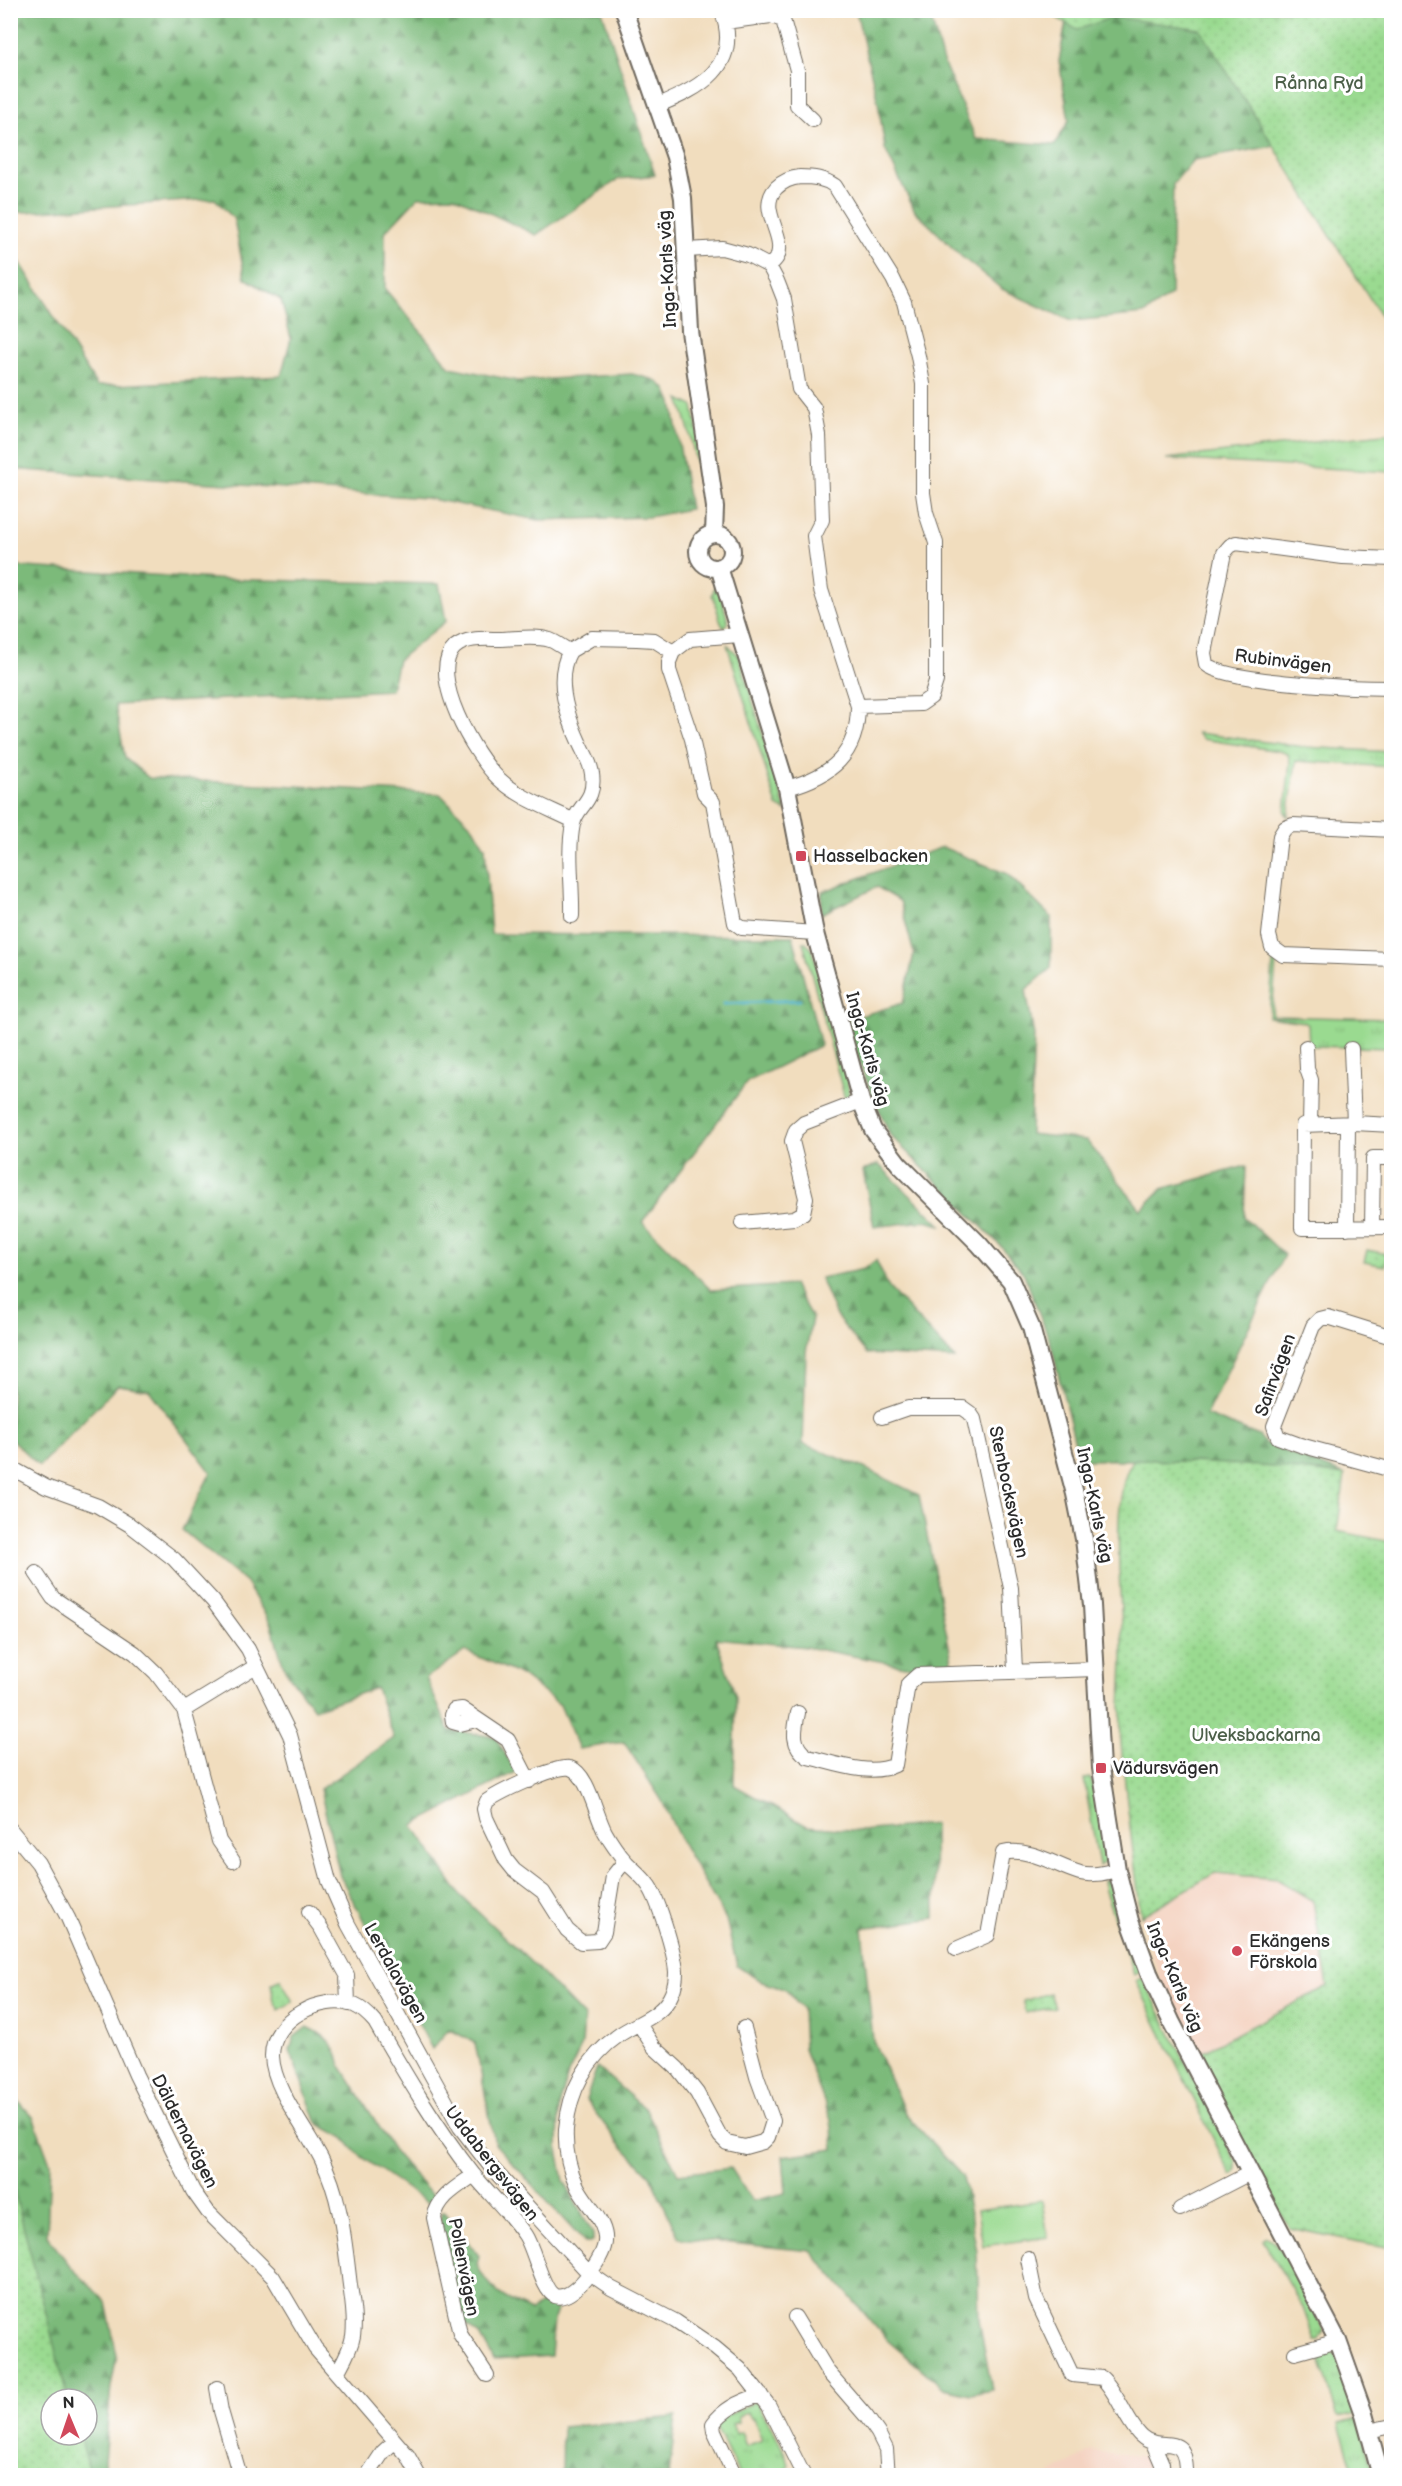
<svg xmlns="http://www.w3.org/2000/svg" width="1402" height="2486" font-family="'Balsamiq Sans',sans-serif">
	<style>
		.built { fill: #f4d3c1 }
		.grass { fill: url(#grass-tufts); stroke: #62825e; stroke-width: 1.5; fill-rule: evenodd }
		.forest { fill: url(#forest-firs); stroke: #537252; stroke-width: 1.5; fill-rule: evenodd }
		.park { fill: url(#park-dots); stroke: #62825e; stroke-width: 1.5 }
		.garden { fill: #9ada90; stroke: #62825e; stroke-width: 1.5 }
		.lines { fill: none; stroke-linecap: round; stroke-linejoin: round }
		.stream { stroke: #4bb1ca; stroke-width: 3 }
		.minor-casing { stroke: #70695e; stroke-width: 16 }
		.tertiary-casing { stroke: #70695e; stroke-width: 20 }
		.minor { stroke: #fff; stroke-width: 14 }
		.tertiary { stroke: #fff; stroke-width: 16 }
		.poi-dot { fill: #d1495b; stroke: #fff; stroke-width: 2 }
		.labels { text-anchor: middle; stroke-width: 6; stroke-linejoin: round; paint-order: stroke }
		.park-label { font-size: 18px; fill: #4c6049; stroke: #fff }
		.street-label { font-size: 18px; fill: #2b2b2b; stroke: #fff }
		.poi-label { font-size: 18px; fill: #2b2b2b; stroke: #fff; text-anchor: start }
	</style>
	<defs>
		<pattern id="grass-tufts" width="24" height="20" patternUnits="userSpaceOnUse" patternTransform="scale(1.5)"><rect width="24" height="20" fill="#9ada90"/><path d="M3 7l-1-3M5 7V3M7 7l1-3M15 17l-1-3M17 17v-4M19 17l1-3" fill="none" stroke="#85bb7c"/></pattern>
		<pattern id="forest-firs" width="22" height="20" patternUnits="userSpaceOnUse" patternTransform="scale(1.5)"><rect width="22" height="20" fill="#7bba7a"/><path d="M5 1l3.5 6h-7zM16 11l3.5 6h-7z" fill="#659764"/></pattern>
		<pattern id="park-dots" width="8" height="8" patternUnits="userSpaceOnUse" patternTransform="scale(1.5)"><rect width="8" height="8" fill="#9ada90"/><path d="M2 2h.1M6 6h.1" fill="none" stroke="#85bb7c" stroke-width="1.8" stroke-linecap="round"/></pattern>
	</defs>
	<rect width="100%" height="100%" fill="#fff"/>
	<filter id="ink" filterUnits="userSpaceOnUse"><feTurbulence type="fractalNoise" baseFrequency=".0167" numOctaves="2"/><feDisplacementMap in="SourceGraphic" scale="12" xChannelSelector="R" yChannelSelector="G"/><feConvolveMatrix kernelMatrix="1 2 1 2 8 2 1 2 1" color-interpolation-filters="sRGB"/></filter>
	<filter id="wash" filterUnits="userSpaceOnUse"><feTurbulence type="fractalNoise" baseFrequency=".008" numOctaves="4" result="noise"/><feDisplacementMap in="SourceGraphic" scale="24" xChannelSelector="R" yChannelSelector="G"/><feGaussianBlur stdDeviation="1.35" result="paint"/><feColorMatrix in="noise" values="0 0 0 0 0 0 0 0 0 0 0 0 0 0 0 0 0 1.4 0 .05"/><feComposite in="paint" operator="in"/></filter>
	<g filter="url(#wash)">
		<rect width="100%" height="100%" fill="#f1ddbe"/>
		<path class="built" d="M1215 1873 1277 1879 1314 1901 1328 1986 1196 2055 1165 1995 1141 1916Z
			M1091 2451 1152 2457 1156 2462 1159 2475 1047 2476Z"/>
		<path class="grass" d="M679 399 693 406C697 430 715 509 702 526 706 501 689 423 679 399Z
			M1391 433V472L1166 459Z
			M715 586 721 594 728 622 724 628C718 622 718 605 712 595Z
			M727 644 739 656 786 811 777 806Z
			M1197 733 1305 747 1391 752V767L1296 761 1288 817 1285 812 1290 762 1288 754 1279 751 1202 739Z
			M803 942H806L813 951 848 1084 849 1095 845 1099Z
			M1273 962H1276L1272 1016 1391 1019V1048L1309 1046 1308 1025 1304 1022 1269 1017Z
			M1091 1778C1095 1798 1112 1843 1106 1861L1099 1866 1084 1779Z
			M1106 1880 1112 1882 1141 1972 1134 1975 1105 1891 1103 1881Z
			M1143 1978 1236 2162C1236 2168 1237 2172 1231 2175L1136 1981Z
			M1267 2237 1273 2241 1292 2263 1324 2331 1318 2341H1315L1303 2308 1263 2240Z
			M1324 2352H1330L1337 2356 1356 2414 1340 2418 1337 2416 1319 2354Z
			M755 2401 774 2431 790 2465 782 2475H739L716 2427 719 2420ZM747 2413 752 2419 754 2418 762 2440 746 2446 741 2432 736 2434 732 2424 738 2422V2416Z
			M1358 2419 1374 2475H1355L1339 2424Z"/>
		<path class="forest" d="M11 10 602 11 655 175 619 179 536 235 454 196 418 197 385 232V289L450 367 517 381 632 374 655 380 666 389 672 402 690 509 649 517 538 520 426 498 11 469V221L16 256 97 386 281 376 291 338 281 300 245 278 234 219 215 199 11 213Z
			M856 11H929L942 59 976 139 1055 145 1069 120 1059 61 1068 11H1391L1274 146 1193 160 1173 184 1171 295 1144 314 1071 321 1002 289 962 257 915 211 885 149 878 102Z
			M10 566 216 579 439 584 446 621 398 660 391 690 115 705 125 758 149 778 440 794 473 827 485 847 491 934 793 936 821 1045 747 1082 642 1222 711 1290 793 1285 812 1318 806 1352 803 1444 862 1467 919 1495 953 1666H905L806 1647 716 1638 736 1697 734 1785 807 1826 861 1831 934 1824 935 1918 862 1928 873 2040 905 2113 963 2177 977 2251 979 2320 992 2390 971 2394 944 2388 887 2340 811 2251 679 2238 650 2175 617 2141 586 2100 597 2067 646 2110 678 2174 731 2168 752 2201 786 2193 783 2156 834 2149 831 2120 804 2049 802 2009 786 1990 762 1982 737 1966 726 1919 683 1845 661 1799 624 1742 579 1749 560 1705 521 1675 465 1651 426 1678 449 1730 495 1737 516 1772 413 1825 460 1895 536 1967 584 2017 582 2045 568 2074 559 2107 558 2149 564 2181 593 2234V2240L590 2243H585L495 2144 475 2043 449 2029 432 2049 340 1876 320 1789 394 1738 376 1688 314 1709 285 1670 270 1622 246 1583 182 1530 211 1472 149 1390 118 1385 39 1466 11 1439Z
			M942 847 1007 874 1051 917V968L1026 990 1034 1036 1030 1134 1086 1140 1141 1210 1162 1189 1246 1166 1244 1217 1284 1255 1206 1415 1259 1436 1266 1444 1345 1475C1257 1465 1168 1458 1079 1460L1051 1344 1024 1274 998 1243 890 1135 864 1075 844 1021 903 1003 914 954 900 901 877 887 821 914 822 892Z
			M878 1164 941 1225 925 1221 874 1227 863 1171Z
			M876 1260 889 1288 955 1359 867 1354 836 1316 820 1278 864 1269Z
			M307 2027C325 2034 337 2046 341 2066L396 2154 435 2199 427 2203 358 2154 344 2138 317 2123 290 2051 294 2037Z
			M10 2092 33 2117 50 2163 47 2236 71 2267 106 2302 117 2356 111 2386 104 2461 105 2475H11ZM51 2399H87V2435H51Z
			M444 2211 479 2256 477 2264C487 2290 507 2300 531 2311L545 2301 557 2310 554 2319 551 2356 494 2360 479 2334 461 2321 440 2221 441 2214Z
			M676 2417 669 2475H561L562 2427Z"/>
		<path class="park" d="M1053 11H1391V323L1386 324 1200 29 1113 17 1077 30 1054 16Z
			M1367 1250 1387 1254 1385 1266 1364 1262Z
			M1135 1459 1262 1466 1345 1475 1337 1531 1391 1542V2248L1289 2228 1196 2055 1328 1986 1313 1901 1277 1879 1215 1873 1141 1916C1134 1858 1126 1801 1121 1743 1119 1713 1123 1682 1123 1651 1123 1611 1107 1486 1135 1459Z
			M280 1979 293 2002 279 2010 274 2001 271 1984Z
			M1050 1993 1055 2007 1025 2013 1023 2001Z
			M11 2178 68 2399H51V2435H79L91 2475H11Z"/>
		<path class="garden" d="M1042 2201 1048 2237 983 2246 977 2210Z"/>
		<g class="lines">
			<path class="stream" d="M723 1004 800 1000"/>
		</g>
	</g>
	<g filter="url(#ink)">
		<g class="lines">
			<defs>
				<path id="minor" d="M725 22 771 16 783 20 797 70V105L813 120
					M656 106C699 89 744 66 721 10
					M686 250 722 248 748 255 769 266 777 281 784 299 799 389 814 408 819 435 822 520 814 536 821 590 858 706C858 755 831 776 787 788
					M769 266C772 263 777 259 778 255 785 233 757 209 776 188 783 181 790 178 800 177 813 177 824 178 835 186L893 279 904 302 918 356 923 384V493L926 513 936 543V681L931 697 921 704 858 706
					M1392 559 1343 557 1236 543 1230 546 1224 553 1204 653 1206 664C1226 683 1359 688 1392 688
					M570 651C563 648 556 642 550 640 535 635 514 639 499 639 485 639 467 637 455 647 426 674 476 757 498 778 519 798 548 808 574 821
					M673 652 669 662V670L692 739 704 793 713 802 735 923 742 928 815 933
					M1392 830 1293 825 1285 828 1280 836 1269 935 1272 947 1283 955 1392 959
					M572 916C573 886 567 853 573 824 577 805 596 802 592 774 591 763 584 753 580 744 567 716 554 679 570 651L592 638 637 639 654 640 673 652 690 639 739 635
					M1306 1047 1307 1069 1311 1080 1310 1124
					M1351 1049 1354 1123
					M1392 1125 1354 1123 1303 1125 1302 1228 1392 1227
					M742 1223 794 1218 803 1213 806 1198 792 1141 796 1130 804 1123 861 1101
					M1372 1227 1373 1158H1392
					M1347 1228 1348 1125
					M1392 1337 1328 1317 1320 1319 1313 1326 1274 1426 1278 1437 1300 1445 1392 1470
					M882 1417 908 1408H963L970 1413 974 1419 1011 1588 1015 1670
					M10 1467 46 1487 98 1506 130 1525 174 1559 213 1601 248 1649 290 1735 329 1881 348 1924 460 2127 491 2167 589 2273 611 2288 675 2321 715 2348 740 2369 769 2406 804 2476
					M36 1573 53 1598 135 1653 156 1673 184 1710 219 1841 233 1861
					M184 1710 256 1666
					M798 1713C794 1731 791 1746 808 1757 834 1763 870 1777 895 1765L908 1684 918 1675 1096 1669
					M476 1720 460 1724 453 1722 452 1715 454 1710 462 1709 508 1740 529 1781
					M10 1829 38 1863 68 1918 136 2075 193 2191 208 2212 273 2277 315 2348 408 2456 419 2476
					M309 1912 321 1928 347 1975 348 2004
					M956 1949 988 1935 1003 1853C1030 1847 1056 1866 1080 1873 1092 1876 1104 1873 1117 1870
					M639 2024 654 2047 678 2069 697 2093 720 2136 727 2143 745 2147 763 2142 768 2137 773 2121 757 2077 744 2028
					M474 2175C457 2187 438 2197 434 2218L460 2334 487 2375
					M1180 2209 1250 2173
					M1028 2259 1036 2299 1072 2375 1102 2378C1118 2393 1126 2422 1141 2436 1162 2455 1187 2427 1186 2476
					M795 2317 828 2372 866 2416 878 2433 886 2449 888 2476
					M1295 2353 1338 2341
					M337 2373C343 2362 351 2349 353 2336 356 2316 351 2296 349 2277 344 2235 340 2195 321 2158 306 2129 273 2088 272 2056 272 2018 322 1994 354 2005 363 2009 369 2015 375 2022 405 2074 436 2127 473 2174 490 2195 510 2213 525 2235 535 2250 542 2291 555 2296 573 2302 600 2262 604 2247 611 2225 586 2205 577 2186 569 2169 565 2148 566 2129 569 2091 587 2057 619 2035 638 2022 663 2016 672 1993 675 1986 676 1979 676 1972 675 1954 659 1901 649 1886 643 1877 634 1870 627 1863 619 1854 611 1843 605 1832 596 1816 588 1773 570 1768 556 1765 500 1792 487 1801L484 1809 486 1818 506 1860 514 1870 543 1892 567 1930 581 1942 598 1941 604 1932 613 1876 625 1861
					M217 2388 221 2411 240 2476
					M1368 2431 1392 2426
					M1153 2443 1162 2464 1163 2476
					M367 2476 383 2452 394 2442
					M735 2476 714 2431 713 2424C724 2408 743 2400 761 2395"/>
				<path id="tertiary" d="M624 10 675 157 683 198 690 331 715 507 714 534
					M698 551a17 17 0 1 1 34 0a17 17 0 1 1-34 0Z
					M719 567 787 788 815 933 861 1101 873 1130 899 1164 979 1244 1011 1281 1031 1327 1075 1494 1084 1539 1092 1605 1101 1768 1117 1870 1130 1921 1149 1973 1172 2023 1338 2341 1364 2414 1381 2476"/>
			</defs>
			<use href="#minor" class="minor-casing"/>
			<use href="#tertiary" class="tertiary-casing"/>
			<use href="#minor" class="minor"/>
			<use href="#tertiary" class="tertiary"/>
		</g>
	</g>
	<g class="poi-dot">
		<rect x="795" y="850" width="12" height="12" rx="3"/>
		<rect x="1095" y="1762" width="12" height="12" rx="3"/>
		<circle cx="1237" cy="1951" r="6"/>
	</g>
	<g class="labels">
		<g class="park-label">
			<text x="1319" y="89">Rånna Ryd</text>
			<text x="1256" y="1741">Ulveksbackarna</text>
		</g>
		<g class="street-label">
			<text transform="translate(667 269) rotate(-93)" y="6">Inga-Karls väg</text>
			<text transform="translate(1283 661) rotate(7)" y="6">Rubinvägen</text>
			<text transform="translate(868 1049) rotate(74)" y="6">Inga-Karls väg</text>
			<text transform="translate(1275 1375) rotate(-70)" y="6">Safirvägen</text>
			<text transform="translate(1009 1492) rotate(78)" y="6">Stenbocksvägen</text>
			<text transform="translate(1095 1505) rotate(78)" y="6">Inga-Karls väg</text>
			<text transform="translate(396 1973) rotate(61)" y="6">Lerdalavägen</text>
			<text transform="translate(1175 1977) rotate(67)" y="6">Inga-Karls väg</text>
			<text transform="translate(185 2131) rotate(63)" y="6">Däldernavägen</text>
			<text transform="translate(492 2163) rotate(52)" y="6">Uddabergsvägen</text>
			<text transform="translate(464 2267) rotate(79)" y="6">Pollenvägen</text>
		</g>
		<g class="poi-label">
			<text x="813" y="862">Hasselbacken</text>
			<text x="1113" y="1774">Vädursvägen</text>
			<text x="1249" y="1947">Ekängens<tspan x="1249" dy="21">Förskola</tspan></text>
		</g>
	</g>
	<rect width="1402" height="2486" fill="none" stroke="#fff" stroke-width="36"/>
	<g transform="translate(69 2417) rotate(358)"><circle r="28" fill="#ffffff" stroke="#aaaaaa" stroke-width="1.5"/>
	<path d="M0-4.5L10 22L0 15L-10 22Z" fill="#d1495b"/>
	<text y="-9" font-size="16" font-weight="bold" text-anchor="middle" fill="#2b2b2b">N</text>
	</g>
</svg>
